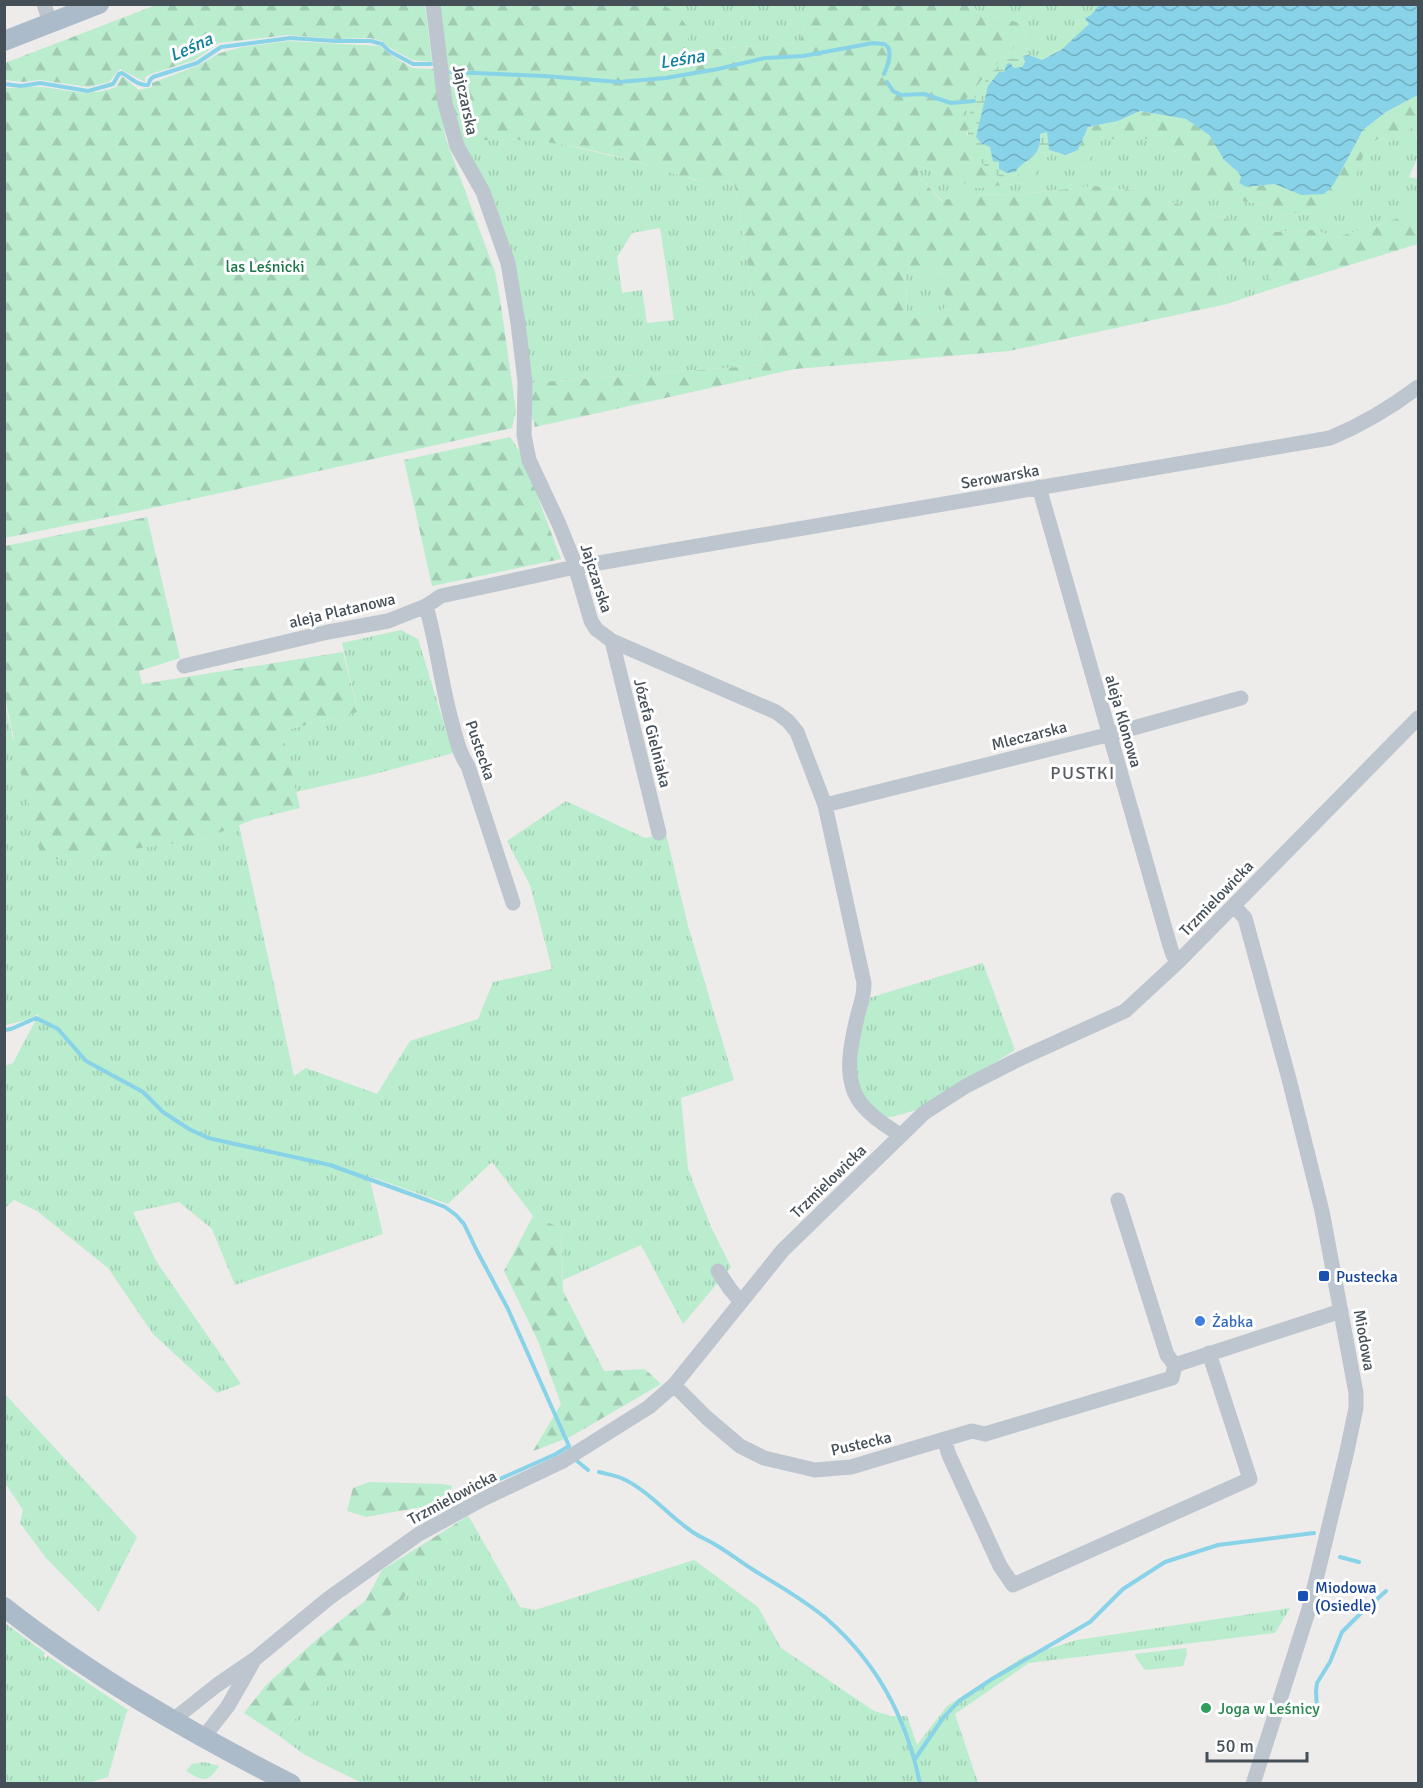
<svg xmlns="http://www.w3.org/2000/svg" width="1423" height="1788" font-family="Signika,sans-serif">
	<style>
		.grass { fill: url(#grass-tufts); fill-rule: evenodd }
		.forest { fill: url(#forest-firs); fill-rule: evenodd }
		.wetland { fill: url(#wetland-marsh) }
		.water { fill: url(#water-waves) }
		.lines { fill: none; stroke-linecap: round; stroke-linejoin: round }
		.stream { stroke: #88d3e8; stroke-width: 4 }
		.minor { stroke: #bdc6ce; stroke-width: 15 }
		.major { stroke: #acbbca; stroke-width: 20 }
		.transit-dot { fill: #1a4fb4; stroke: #fff; stroke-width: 2 }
		.shop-dot { fill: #3f7fe0; stroke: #fff; stroke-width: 2 }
		.leisure-dot { fill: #2e9e5b; stroke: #fff; stroke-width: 2 }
		.labels { text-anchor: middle; stroke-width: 6; stroke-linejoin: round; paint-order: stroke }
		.street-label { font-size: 16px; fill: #454f58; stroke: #fff }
		.park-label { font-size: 16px; fill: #197648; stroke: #fff }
		.transit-label { font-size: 16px; fill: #164399; stroke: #fff; text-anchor: start }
		.shop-label { font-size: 16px; fill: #366cbe; stroke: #fff; text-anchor: start }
		.leisure-label { font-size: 16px; fill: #27864d; stroke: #fff; text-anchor: start }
		.water-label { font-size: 18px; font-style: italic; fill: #1080a0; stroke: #fff }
		.neighbourhood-label { font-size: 18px; letter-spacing: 1.5px; fill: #595c60; stroke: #fff }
	</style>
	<defs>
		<pattern id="grass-tufts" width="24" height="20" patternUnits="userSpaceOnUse" patternTransform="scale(1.5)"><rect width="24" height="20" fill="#baecce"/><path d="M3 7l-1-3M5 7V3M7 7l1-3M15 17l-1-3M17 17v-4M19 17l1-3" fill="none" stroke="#a1ccb3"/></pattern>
		<pattern id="forest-firs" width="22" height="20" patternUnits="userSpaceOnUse" patternTransform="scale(1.5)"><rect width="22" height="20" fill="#baecce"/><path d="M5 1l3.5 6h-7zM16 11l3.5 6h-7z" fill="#a1ccb3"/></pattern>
		<pattern id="wetland-marsh" width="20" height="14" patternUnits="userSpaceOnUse" patternTransform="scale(1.5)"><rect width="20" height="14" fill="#baecce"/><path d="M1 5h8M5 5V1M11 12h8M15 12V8" fill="none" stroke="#a1ccb3"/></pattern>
		<pattern id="water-waves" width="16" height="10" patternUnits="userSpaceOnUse" patternTransform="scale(1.5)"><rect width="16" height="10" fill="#88d3e8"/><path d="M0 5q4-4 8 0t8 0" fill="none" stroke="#71aebf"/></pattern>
	</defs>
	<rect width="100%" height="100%" fill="#eeebeb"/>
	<path class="grass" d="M751 4H806L810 7 799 43 684 51 678 15 664 5Z
		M972 5H1099L1091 15 1090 24 1086 29 1061 50 1042 60 1029 55 1007 60 974 101 969 119 960 118 967 98 988 72 1027 36 1020 23 978 12Z
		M1412 127C1423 148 1418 157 1409 177L1418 179V212L1337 237 1312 230 1276 232 1238 223 1136 191 1095 186 1014 195 964 194 943 201 918 176V166L977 188 1032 182 1034 171 1048 156 1049 150 1066 155 1072 159 1102 139H1149L1193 160 1211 184 1232 199 1264 205 1278 215 1297 213 1320 214 1352 187 1366 145 1378 139 1391 142Z
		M502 139 549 141 626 159 695 180 734 182 764 365 529 383 520 295 459 143 476 140ZM660 228 674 320 647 323 642 290 622 293 617 257 632 233Z
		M1260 256 1275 288 1227 304 1218 269Z
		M935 266 949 306 920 321 907 313 906 273Z
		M401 630 418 639 453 753 375 774 296 792 282 731 358 712 342 643Z
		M4 699 13 739 200 840 239 825 294 1076 306 1068 377 1094 410 1041 478 1019 493 982 552 969 530 885 507 841 566 801 645 838 666 834 688 926 734 1080 681 1098 688 1169 711 1227 731 1267 683 1324 641 1245 563 1280 561 1228 533 1216 492 1162 448 1204 369 1176 383 1234 235 1285 212 1229 179 1202 133 1212 156 1261 241 1384 217 1393 153 1334 108 1268 37 1211 14 1200 5 1208V1066L13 1063 39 1014 23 1021 5 1025Z
		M983 963 1015 1050 920 1109 892 1117H882C876 1110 868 1103 863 1095 849 1071 863 1024 869 998Z
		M4 1393 137 1537 99 1612 46 1558 20 1523 23 1510 5 1483Z
		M472 1522 520 1607 535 1610 694 1560 758 1607 781 1648 874 1711 891 1716H907L917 1745 947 1706 1025 1656 1077 1640 1290 1608 1275 1633 1029 1663 955 1714 978 1783H362L305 1755 278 1735 316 1699 375 1634 455 1533Z
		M5 1623 45 1653 43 1656 46 1658 48 1656 128 1710 125 1717 108 1777 88 1783H5Z
		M1186 1648 1187 1654 1183 1666 1148 1670 1144 1669 1135 1656V1654Z
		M204 1762 219 1766C207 1784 203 1781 186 1771L192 1764Z"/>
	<path class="forest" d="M156 5H425L432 62 412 60 390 48 382 41 371 38 339 39 287 35 219 43 195 60 151 74 145 77V82L120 69 109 82 88 87 40 80 23 82 5 80V63Z
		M437 5H664L678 15 691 31 684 51 799 43 810 7 806 5H972L978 12 1020 23 1027 36 988 72 967 98 961 118 969 119 967 135 1029 168 1039 156 1049 150 1048 156 1035 171 1037 176 1032 182 977 188 918 166V176L942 201 964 194 1014 195 1095 186 1136 191 1238 223 1276 232 1312 230 1337 237 1418 212V244L1275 288 1259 257 1218 269 1227 304 1009 351 795 369 535 427 528 405 529 383 764 365 734 182C720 181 706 182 693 179 670 174 649 165 627 159 571 144 517 134 459 143L448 102ZM935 266 949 306 920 321 907 313 906 273Z
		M288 41 380 46 388 53 412 68 433 69 446 139 495 272 500 299 516 411 512 428 166 505 5 538V88C17 88 30 86 42 87 71 90 86 98 116 87L122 76 139 90 152 87V83L197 66 220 53 242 47Z
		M1418 95V139L1412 127 1391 142 1378 139 1367 145 1352 187 1341 200 1320 214 1297 213 1278 215 1264 205 1232 199 1211 184 1193 194 1184 177 1193 160 1149 139H1102L1089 161 1072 159 1066 155 1078 150 1088 127 1118 121 1140 111 1186 119 1209 135 1224 160 1238 172 1241 177 1239 183 1246 187 1275 184 1301 195 1334 184 1363 130 1386 112Z
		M510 437 522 455 561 559 432 586 404 460Z
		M147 517 180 658 139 671 142 684 343 652 358 712 282 731 300 808 255 819 200 840 42 861 5 699V546Z
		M533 1216 561 1228 563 1291 604 1371 645 1369 661 1384 570 1437 533 1451 561 1404 538 1341 504 1271Z
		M370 1482 442 1484 452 1486 448 1497 427 1506 366 1517 347 1511 353 1488Z
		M468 1516 472 1522 455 1533 375 1634 316 1699 278 1735 244 1713 267 1684 315 1641 366 1600 382 1570Z"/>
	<path class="wetland" d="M1023 56 1025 61 1022 67 1004 72 989 86 976 137 981 143 990 147 993 161 999 162 1015 172C1026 158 1043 156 1040 134L1047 132 1049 150C1035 157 1026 178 1008 178 999 178 994 173 988 168 983 164 977 160 974 156 957 125 978 79 1005 61 1010 58 1018 58 1023 56Z"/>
	<path class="water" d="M1099 5H1418V95L1386 112 1363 130 1334 184 1324 194 1301 195 1275 184 1246 187 1239 183 1241 177 1238 172 1224 160 1209 135 1186 119 1140 111 1118 121 1088 127 1078 150 1066 155 1049 150 1047 132 1040 134C1042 158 1027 157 1015 172L1007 173 999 169V162L993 161 990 147 981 143 976 137 988 86 999 72H1004L1007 64 1010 63 1014 68 1022 67 1025 62 1023 56 1029 55 1042 60 1061 50 1089 24 1085 18 1091 15Z"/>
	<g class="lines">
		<path class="stream" d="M451 72 544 76 619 82 666 78 718 69 765 58 803 56 873 43C876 44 880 43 884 44 895 49 887 67 884 74
			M887 82 893 91 901 95 924 94 951 103 974 101
			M4 84 21 86 40 83 88 91 113 84 119 74 122 73C131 78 138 86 148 85L150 80 153 77 197 63 221 47 290 38 336 41H371L382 44 389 51 413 64H431
			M4 1030 11 1029 36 1018 58 1029 86 1061 143 1092 163 1112 189 1129 208 1138 330 1165 427 1200 445 1207 456 1215 464 1224 477 1251 508 1309 569 1446 556 1454 482 1487
			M577 1461 588 1470
			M599 1472C606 1474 614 1475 621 1478 646 1488 671 1518 694 1533 700 1537 708 1540 714 1544 727 1551 739 1561 752 1569 777 1585 805 1600 828 1620 878 1664 907 1719 920 1784
			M1340 1557 1359 1562
			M1375 1601 1386 1591
			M1317 1711 1316 1691 1317 1683 1330 1662 1342 1632 1362 1612
			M915 1759 943 1718 959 1701 992 1679 1090 1622 1123 1589 1165 1562 1218 1545 1314 1533"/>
		<path class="minor" d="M44 4 50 23
			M433 4 445 103 457 146 483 192 508 263 518 323 525 382 524 435 529 460 559 524 573 559 591 621 596 629 612 641 776 712 788 721 797 732 825 805 864 983C864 999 860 1004 857 1018 850 1047 842 1083 864 1107 874 1119 888 1127 900 1135
			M1039 487 1170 946 1173 955 1178 962
			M426 606C437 644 441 684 452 723 456 738 459 753 468 766L513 903
			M612 641 659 833
			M184 666 328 632 388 621 426 606 441 596 575 567 1330 438C1364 424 1389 409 1418 387
			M825 805 1119 732 1241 698
			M1234 906 1245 918 1289 1079 1322 1211 1356 1393V1408L1347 1451 1309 1609 1253 1784
			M1118 1200 1167 1355 1175 1365
			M718 1271 730 1289 741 1302
			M674 1385 707 1418 740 1446 764 1458 815 1470 851 1467 972 1431 985 1434 1172 1378 1175 1365 1341 1311
			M944 1439 949 1455 1000 1566 1013 1585 1250 1479 1209 1353
			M173 1720 217 1685 255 1659 329 1598 419 1534 483 1499 563 1461 649 1407 674 1385 783 1250 924 1113 966 1086 1015 1061 1125 1011 1178 962 1418 718
			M203 1738 228 1706 253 1662"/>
		<path class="major" d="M4 41 99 4
			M4 1607C93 1677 191 1733 291 1784"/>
	</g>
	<g class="transit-dot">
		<rect x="1318" y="1270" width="12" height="12" rx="3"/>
		<rect x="1297" y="1590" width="12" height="12" rx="3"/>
	</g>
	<circle class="shop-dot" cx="1200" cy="1321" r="6"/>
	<circle class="leisure-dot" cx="1206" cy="1708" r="6"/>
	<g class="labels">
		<g class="street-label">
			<text transform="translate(466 100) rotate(78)" y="6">Jajczarska</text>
			<text transform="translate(1000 476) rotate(-10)" y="6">Serowarska</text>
			<text transform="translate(597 578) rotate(72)" y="6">Jajczarska</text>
			<text transform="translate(342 610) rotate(-13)" y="6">aleja Platanowa</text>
			<text transform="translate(1124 721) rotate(74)" y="6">aleja Klonowa</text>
			<text transform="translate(653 733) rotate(76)" y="6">Józefa Gielniaka</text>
			<text transform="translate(1029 735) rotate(-14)" y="6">Mleczarska</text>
			<text transform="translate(481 750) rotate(71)" y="6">Pustecka</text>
			<text transform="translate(1216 898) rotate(-46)" y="6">Trzmielowicka</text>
			<text transform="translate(828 1181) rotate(-44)" y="6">Trzmielowicka</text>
			<text transform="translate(1365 1340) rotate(80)" y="6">Miodowa</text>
			<text transform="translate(861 1443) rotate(-13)" y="6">Pustecka</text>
			<text transform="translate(452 1497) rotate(-28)" y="6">Trzmielowicka</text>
		</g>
		<g class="park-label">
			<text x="265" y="272">las Leśnicki</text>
		</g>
		<g class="transit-label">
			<text x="1336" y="1282">Pustecka</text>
			<text x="1315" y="1593">Miodowa<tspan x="1315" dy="18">(Osiedle)</tspan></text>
		</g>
		<g class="shop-label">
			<text x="1212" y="1327">Żabka</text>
		</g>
		<g class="leisure-label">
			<text x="1218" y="1714">Joga w Leśnicy</text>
		</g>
		<g class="water-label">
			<text transform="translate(191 47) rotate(-24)" y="6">Leśna</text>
			<text transform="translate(682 59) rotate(-9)" y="6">Leśna</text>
		</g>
		<g class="neighbourhood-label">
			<text x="1083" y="779">PUSTKI</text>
		</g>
	</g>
	<rect width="1423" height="1788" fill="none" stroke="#454f58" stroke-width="12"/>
	<path d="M1207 1752v9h100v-9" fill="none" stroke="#454f58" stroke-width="3"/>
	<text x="1216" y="1752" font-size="18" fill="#454f58" stroke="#ffffff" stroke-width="4.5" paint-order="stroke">50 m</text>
</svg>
